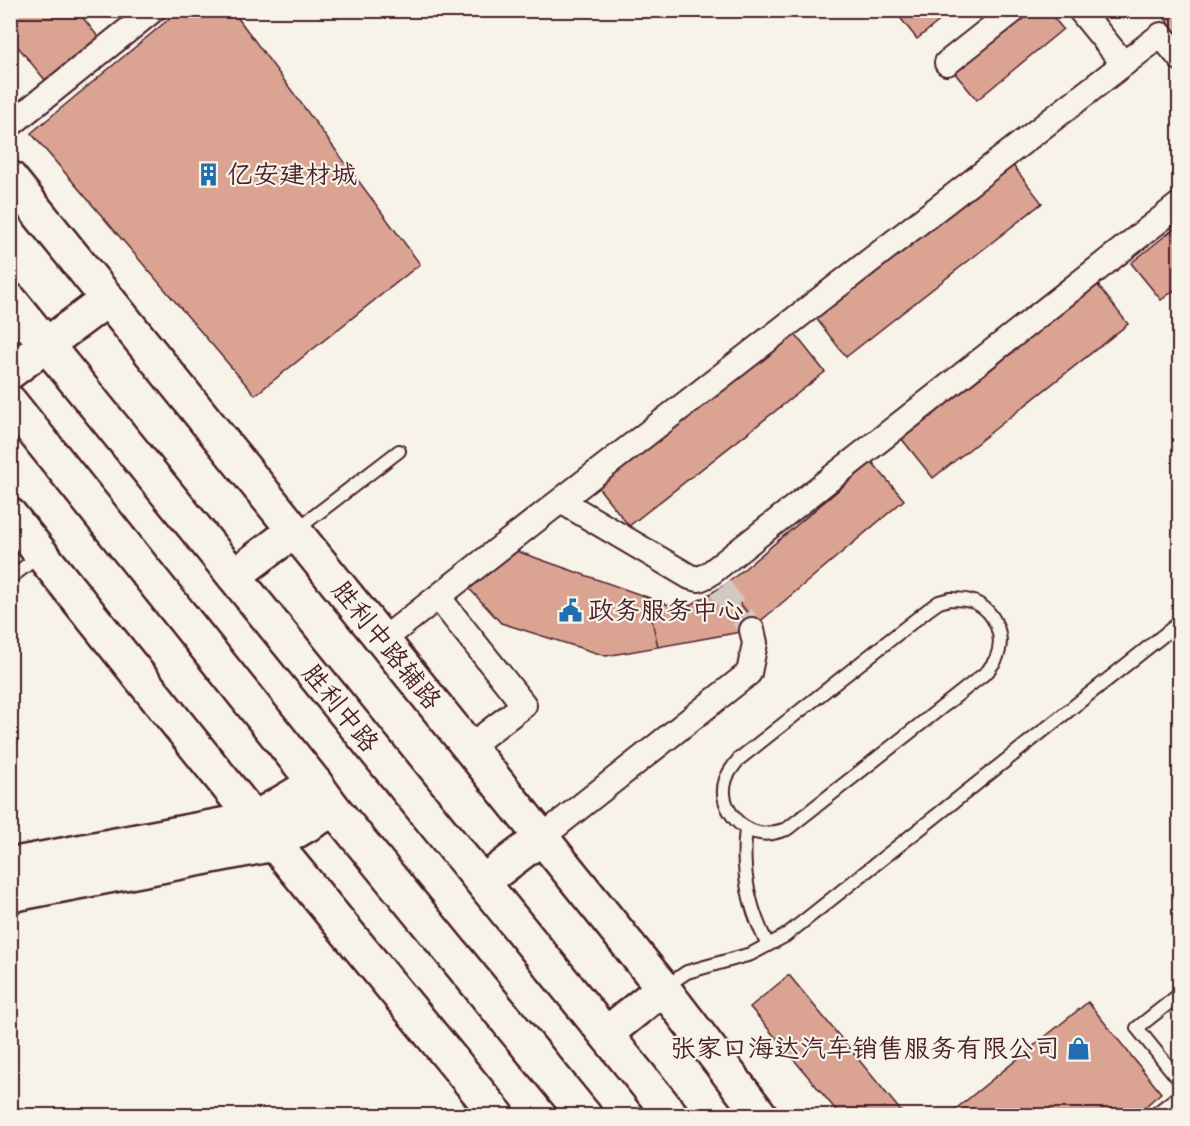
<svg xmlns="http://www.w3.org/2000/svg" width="1190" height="1126" font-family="Caveat,'LXGW WenKai TC',sans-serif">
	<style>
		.building { fill: #dba492; stroke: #4a1f2b; stroke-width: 1.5 }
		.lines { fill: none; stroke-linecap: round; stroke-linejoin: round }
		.street-tunnel { stroke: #d4c9c2; stroke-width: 24; stroke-dasharray: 24 12; stroke-linecap: butt }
		.lane-casing { stroke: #4a1f2b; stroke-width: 16 }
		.street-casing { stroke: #4a1f2b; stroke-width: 28 }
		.secondary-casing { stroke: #4a1f2b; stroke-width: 38 }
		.highway-casing { stroke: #4a1f2b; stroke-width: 38 }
		.lane { stroke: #f7f3e8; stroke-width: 12 }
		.street { stroke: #f7f3e8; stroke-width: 24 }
		.secondary { stroke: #f7f3e8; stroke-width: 33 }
		.highway { stroke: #f7f3e8; stroke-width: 33 }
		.labels { text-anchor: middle; stroke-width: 4.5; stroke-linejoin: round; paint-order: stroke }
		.poi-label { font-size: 26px; fill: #4a1f2b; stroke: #f7f3e8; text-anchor: start }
		.street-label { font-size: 26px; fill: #4a1f2b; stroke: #f7f3e8 }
	</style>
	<rect width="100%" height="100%" fill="#f7f3e8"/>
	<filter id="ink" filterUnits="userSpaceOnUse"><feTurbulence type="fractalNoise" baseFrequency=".0167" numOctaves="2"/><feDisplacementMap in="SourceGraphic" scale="12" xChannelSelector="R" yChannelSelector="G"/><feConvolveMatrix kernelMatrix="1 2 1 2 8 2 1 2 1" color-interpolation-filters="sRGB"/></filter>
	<g filter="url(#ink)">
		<path class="building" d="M10 10H77L99 38 45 80 10 37Z
			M180 10H232L420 264 255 395 31 133Z
			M894 10H953L917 39Z
			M1026 10H1047L1063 29 977 100 953 71Z
			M1170 10H1180V37L1163 16Z
			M1011 163 1042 203 846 357 815 317Z
			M1180 224V286L1161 300 1131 263Z
			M1097 284 1128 324 933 478 901 438Z
			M794 333 825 372 629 526 598 487Z
			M872 462 904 500 757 624 725 585Z
			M508 548 647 597 658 647 606 656 501 623 466 585Z
			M725 585 757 624V629L658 647 647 597 682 610Z
			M789 975 905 1116H841L750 1007Z
			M1088 1002 1161 1093 1134 1116H947Z"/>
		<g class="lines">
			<path class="street-tunnel" d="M720 588 752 630"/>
			<defs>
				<path id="lane" d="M296 530 399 451
					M10 578 40 555
					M950 599C958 599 966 599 974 602 995 611 1006 637 996 659 994 663 990 667 988 671L787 829C777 832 768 835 759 833 735 828 718 802 726 779 729 771 734 765 739 759L929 609 939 602Z
					M746 829C741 869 749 909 768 945
					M663 988 687 972 751 954 785 936 1180 622
					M1180 994 1137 1028 1180 1081
					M1153 1116 1180 1095"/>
				<path id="street" d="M1080 10 1124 64
					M947 63 1014 10
					M10 125 153 10
					M561 501 690 577 699 579 708 575 1180 204
					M438 597 524 705 469 747
					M383 640 555 505 1161 35 1180 58
					M542 837 749 673 755 643 752 630"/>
				<path id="secondary" d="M10 178 663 988 761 1116
					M46 345 108 299
					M10 515 254 819 498 1116
					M234 576 295 530
					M10 865 254 819 315 783
					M483 882 542 837
					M10 895 274 844 334 809
					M606 1034 663 988"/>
				<path id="highway" d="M10 300 672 1116
					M10 372 46 345
					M10 402 315 783 334 809 585 1116"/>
			</defs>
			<use href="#lane" class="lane-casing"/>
			<use href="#street" class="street-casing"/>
			<use href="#secondary" class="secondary-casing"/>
			<use href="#highway" class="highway-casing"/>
			<use href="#lane" class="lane"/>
			<use href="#street" class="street"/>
			<use href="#secondary" class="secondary"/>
			<use href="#highway" class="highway"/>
		</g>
	</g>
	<defs>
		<symbol id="building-bare" viewBox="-9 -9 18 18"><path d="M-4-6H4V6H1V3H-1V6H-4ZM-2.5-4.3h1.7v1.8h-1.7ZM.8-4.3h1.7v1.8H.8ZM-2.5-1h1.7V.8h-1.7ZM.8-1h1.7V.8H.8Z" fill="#1f6fb2" stroke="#f7f3e8" stroke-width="2.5" paint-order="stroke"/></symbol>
		<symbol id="civic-bare" viewBox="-9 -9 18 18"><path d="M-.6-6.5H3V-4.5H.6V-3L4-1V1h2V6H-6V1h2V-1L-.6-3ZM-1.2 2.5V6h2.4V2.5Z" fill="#1f6fb2" stroke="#f7f3e8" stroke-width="2.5" paint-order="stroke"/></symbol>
		<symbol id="shop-bare" viewBox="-9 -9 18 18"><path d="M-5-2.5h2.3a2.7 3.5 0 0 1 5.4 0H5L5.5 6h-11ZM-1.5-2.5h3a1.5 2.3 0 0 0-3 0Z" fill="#1f6fb2" stroke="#f7f3e8" stroke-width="2.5" paint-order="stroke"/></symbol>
	</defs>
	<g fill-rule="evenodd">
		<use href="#building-bare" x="192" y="158" width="33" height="33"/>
		<use href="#civic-bare" x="554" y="594" width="33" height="33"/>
		<use href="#shop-bare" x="1062" y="1032" width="33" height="33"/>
	</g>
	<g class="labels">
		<g class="poi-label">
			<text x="227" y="183">亿安建材城</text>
			<text x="588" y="619">政务服务中心</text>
			<text x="1060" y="1057" text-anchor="end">张家口海达汽车销售服务有限公司</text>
		</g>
		<g class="street-label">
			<text transform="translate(387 645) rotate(51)" y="9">胜利中路辅路</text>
			<text transform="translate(341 708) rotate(51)" y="9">胜利中路</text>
		</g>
	</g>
	<rect width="1190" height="1126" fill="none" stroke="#f7f3e8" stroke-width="36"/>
	<rect x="18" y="18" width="1154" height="1090" fill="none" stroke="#4a1f2b" stroke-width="2" filter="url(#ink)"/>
</svg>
